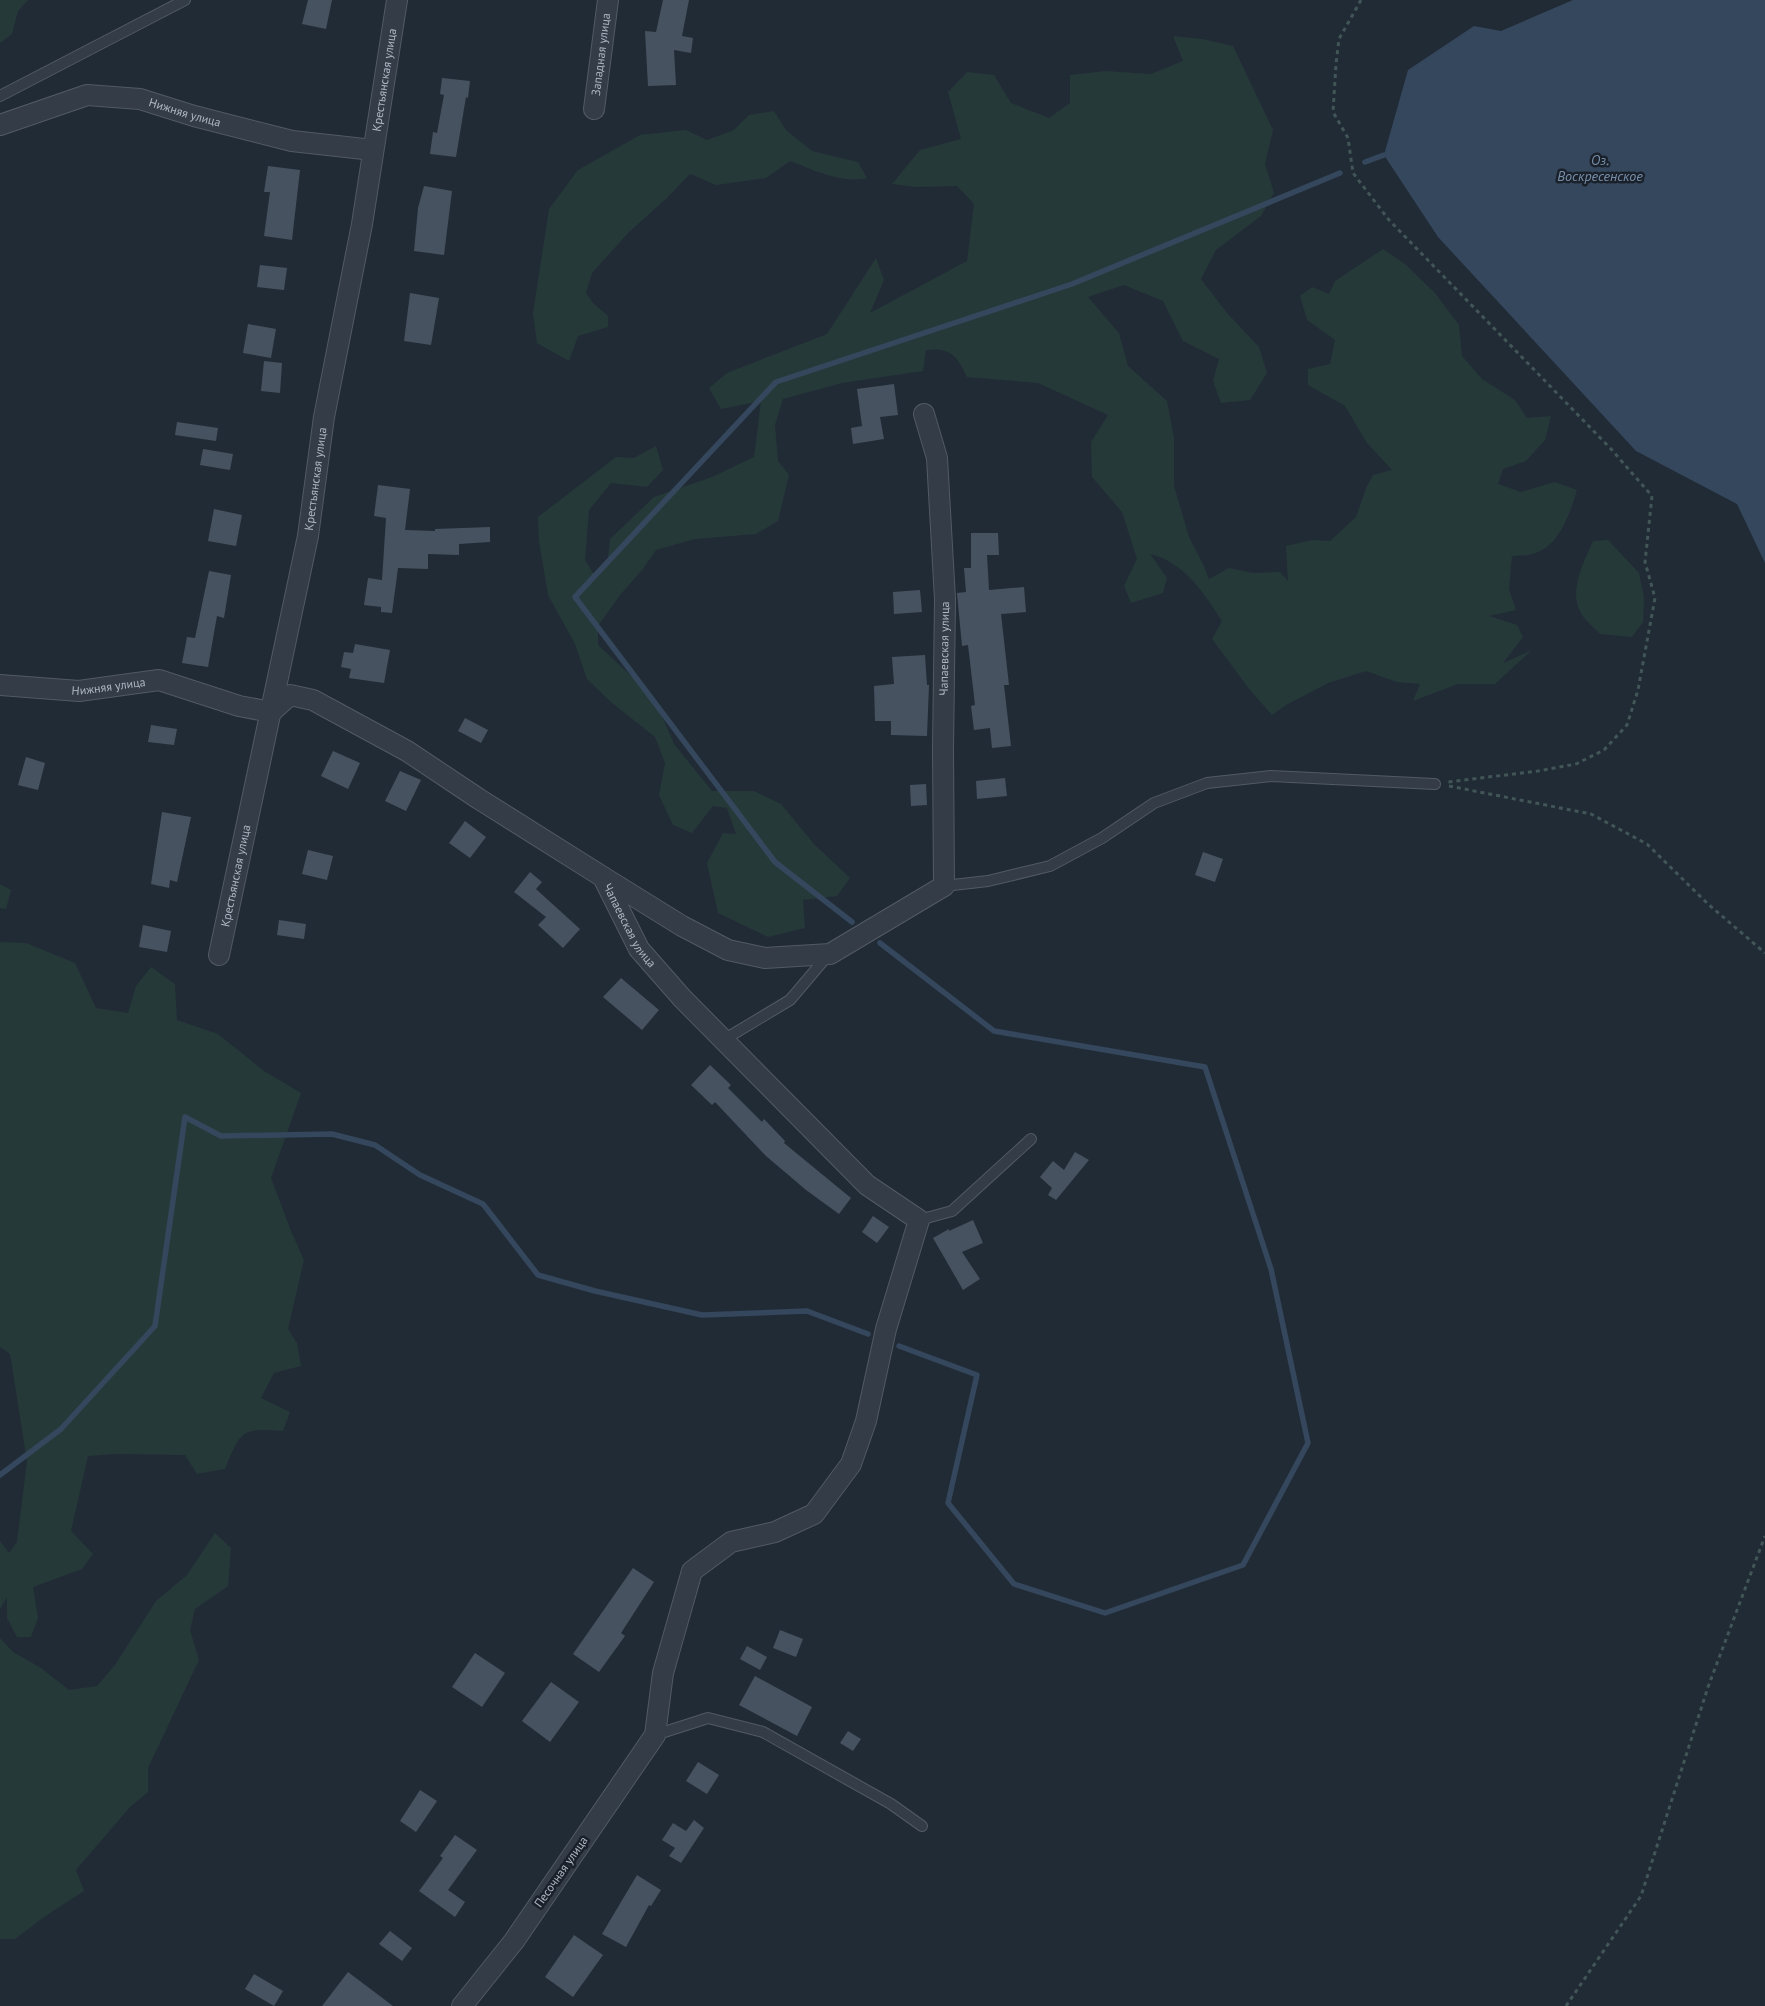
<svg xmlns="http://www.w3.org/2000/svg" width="1765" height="2006" font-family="'PT Sans',sans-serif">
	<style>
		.green { fill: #263939 }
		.water { fill: #35475d }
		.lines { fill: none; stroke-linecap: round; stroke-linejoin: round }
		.stream { stroke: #35475d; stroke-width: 5.5 }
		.building { fill: #475260 }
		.lane-casing { stroke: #525a64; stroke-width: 12 }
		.street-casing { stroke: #525a64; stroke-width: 22 }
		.path { stroke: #425557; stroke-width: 3; stroke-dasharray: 4 4; stroke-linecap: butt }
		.lane { stroke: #343c47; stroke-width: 10 }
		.street { stroke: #343c47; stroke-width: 20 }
		.labels { text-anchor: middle; stroke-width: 5; stroke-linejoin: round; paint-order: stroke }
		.street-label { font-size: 12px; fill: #aeb7c3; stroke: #1a212b }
		.water-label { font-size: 14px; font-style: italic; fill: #788faa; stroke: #1a212b }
	</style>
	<rect width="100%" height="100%" fill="#212b36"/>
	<path class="green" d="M0 0H28L18 11 12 34 0 43Z
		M1173 36 1202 39 1233 46 1273 130 1265 164 1274 193 1261 216 1216 250 1201 279 1227 313 1259 347 1267 373 1250 400 1221 403 1213 381 1219 359 1183 341 1163 301 1124 285 1088 297 1119 333 1128 366 1167 401 1174 438V486L1189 537 1203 564 1209 579 1229 568 1253 573 1280 572 1288 581 1286 546 1312 540 1330 541 1356 517 1367 486 1373 475 1392 470 1367 443 1345 406 1308 385V369L1330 364 1335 340 1307 320 1300 296 1312 287 1329 294 1335 281 1383 249 1405 264 1435 293 1459 325 1462 356 1482 379 1515 400 1527 418 1551 416 1545 440 1526 461 1503 469 1498 484 1521 492 1555 482 1577 490C1570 513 1559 548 1532 554 1526 556 1519 555 1512 556L1509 589 1516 610 1489 616 1517 625 1523 637 1503 663 1532 650 1495 684H1458L1413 701 1420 684 1397 682 1366 671 1328 683 1286 705 1272 715 1250 690 1212 639 1222 621C1204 593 1184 562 1150 554L1167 578 1163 593 1131 603 1124 586 1137 559 1122 512 1092 477 1091 442 1108 415 1038 383 967 377C957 356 951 347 926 350L923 371 842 383 783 399 775 425 778 461 789 475 778 521 756 534 695 539 656 550 643 569 620 595 598 626V645L654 697 674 744 712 791H754L781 804 814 844 850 878 837 896 803 900 805 928 768 937 718 913 707 863 723 833 736 834 727 808 713 806 692 833 673 825 659 795 665 763 655 737 612 703 587 679 575 644 548 595 539 541 538 517 616 457 634 458 656 446 663 470 647 487 611 483 589 510 585 560 596 578 607 566 610 539 654 497 712 477 754 457 761 401 721 409 709 388 727 373 827 334 876 258 884 280 870 313 967 261 974 204 957 186 916 187 892 184 920 150 961 139 948 92 967 72 994 75 1011 103 1049 118 1070 103V75L1105 71 1151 74 1183 61Z
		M774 111 786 130 812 151 858 162 867 178C841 184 814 170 790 161L766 178 716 185 690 174 667 198 629 232 592 273 586 293 593 303 608 316V327L578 336 569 361 537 343 533 313 549 209 578 170 640 135 686 130 707 140 734 130 749 115Z
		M1608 540 1639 573 1644 598 1643 622 1632 637 1600 634C1594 627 1585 621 1581 613 1568 591 1584 562 1593 541Z
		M0 884 11 890 6 909 0 908Z
		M0 942 26 943 75 963 96 1008 128 1013 136 986 151 967 175 984 177 1020 218 1034 264 1071 301 1093 271 1178 291 1231 304 1260 288 1329 297 1343 301 1366 274 1373 261 1398 290 1412 283 1431C241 1428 241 1430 225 1469L197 1474 185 1455 118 1454 88 1456 71 1531 93 1554 82 1569 33 1587 38 1618 31 1637H17L7 1618V1597L0 1609V1541L9 1553 17 1542 27 1461 10 1354 0 1347Z
		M215 1533 231 1548 228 1586 195 1609 190 1630 199 1660 148 1768V1792L130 1807 76 1870 84 1891 44 1917 15 1939H0V1638L13 1652 41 1668 69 1690 97 1686 115 1665 156 1601 187 1575Z"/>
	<path class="water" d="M1573 0H1765V563L1737 504 1636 451 1438 237 1384 155 1408 70 1474 26 1501 31Z"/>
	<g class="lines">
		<path class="stream" d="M1365 162 1384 155
			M852 922 775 862 575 597 776 382 1072 284 1340 173
			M880 943 994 1031 1205 1067 1271 1269 1308 1443 1243 1565 1105 1613 1014 1584 948 1503 977 1375 899 1346
			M0 1475 61 1429 155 1326 185 1117 221 1136 332 1134 375 1145 420 1175 483 1204 538 1275 595 1291 702 1315 807 1311 868 1334"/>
	</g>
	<path class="building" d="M308 0H332L326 29 302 24Z
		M663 0H689L682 36 693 38 691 53 674 50 676 85 648 86 645 31 656 32Z
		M442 78 470 81 468 98 466 97 456 157 430 154 433 132 437 133 444 95 440 94Z
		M268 166 300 170 292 240 264 236 270 192H264Z
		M424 186 452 191 444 255 414 251 418 208Z
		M260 265 287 268 284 290 257 287Z
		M410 293 439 298 431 345 404 341Z
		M248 324 276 329 271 358 243 353Z
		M264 361 282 363 280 393 261 391Z
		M894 384 898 415 880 417 884 439 853 444 851 428 862 426 857 389Z
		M177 422 218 428 216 441 175 435Z
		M203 449 233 454 230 470 200 465Z
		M378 485 410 489 405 530 435 531V529L490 527V542L459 544V555L428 554V569L398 568 392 613 381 612V607L364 605 368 578 382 580 386 518 374 516Z
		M214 509 242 515 236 546 208 541Z
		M971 533H998L999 555H987L989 590 1024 587 1026 612 1001 614 1009 685H1004L1011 746 992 748 990 728 974 730 971 706 975 705 968 645 962 646 957 593 966 592 964 568H971Z
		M209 571 231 575 224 618 217 616 208 667 182 663 187 637 195 638Z
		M920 590 922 612 894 614 893 592Z
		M355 644 390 650 384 683 349 678 351 669 341 667 344 652 353 653Z
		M925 655 927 685H929L927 736 891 735V721H875L874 686 894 684 892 657Z
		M465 718 488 730 481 743 458 731Z
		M151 725 177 729 174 745 148 742Z
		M333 751 360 763 348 789 321 776Z
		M26 757 45 763 38 790 18 785Z
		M400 771 421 780 406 811 385 801Z
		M1005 778 1007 796 977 799 976 781Z
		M926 784 927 805 911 806 910 785Z
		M162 812 191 817 177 882 170 880 169 888 151 884Z
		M465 821 486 837 470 858 449 843Z
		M308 850 333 856 327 880 302 874Z
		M1203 852 1223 859 1215 882 1195 875Z
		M530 872 542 882 536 889 580 929 563 948 538 925 546 917 514 892Z
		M279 920 306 924 304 939 277 935Z
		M143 925 171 931 167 952 139 947Z
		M621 978 659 1010 642 1030 603 997Z
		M710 1065 731 1085 728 1088 762 1122 764 1119 785 1141 784 1143 851 1198 839 1214 806 1190 766 1156 715 1102 712 1105 691 1085Z
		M1075 1152 1089 1160 1056 1200 1048 1195 1052 1188 1040 1177 1053 1161 1064 1170Z
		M873 1216 889 1227 877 1243 862 1232Z
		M973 1220 983 1243 962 1252 980 1279 963 1290 933 1238 949 1229V1231Z
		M633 1568 654 1582 621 1633 625 1636 599 1672 573 1654Z
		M780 1630 803 1639 796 1657 773 1648Z
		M747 1646 767 1657 760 1670 740 1659Z
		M475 1653 505 1673 482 1707 452 1687Z
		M755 1676 812 1707 797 1736 739 1705Z
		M551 1682 579 1702 550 1742 522 1721Z
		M848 1731 861 1739 853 1751 840 1743Z
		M698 1762 719 1775 707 1794 686 1781Z
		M420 1790 437 1801 416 1832 400 1821Z
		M694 1820 704 1828 681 1863 669 1856 675 1848 662 1840 673 1823 686 1831Z
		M455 1835 477 1850 448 1890 465 1902 455 1917 419 1891 443 1858 440 1856Z
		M637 1875 661 1890 651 1906 649 1905 626 1947 602 1934Z
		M390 1931 412 1948 402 1961 379 1944Z
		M574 1935 603 1955 573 1997 545 1977Z
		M348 1972 393 2006H322Z
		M254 1974 283 1991 274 2006 245 1989Z"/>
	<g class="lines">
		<defs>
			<path id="lane" d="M0 96 185 0
				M944 886 988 881 1050 866 1102 838 1154 803 1207 783 1271 776 1435 784
				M725 1039 790 1000 829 954
				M919 1220 952 1211 1031 1139
				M655 1735 708 1718 763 1732 891 1804 922 1826"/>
			<g id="street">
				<path id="s1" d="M594 109 608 0"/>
				<path id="s2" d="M0 125 87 95 140 99 194 116 292 141 373 150"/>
				<path id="s3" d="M0 685 79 691 159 680 239 706 271 712 290 695 313 700 407 751 479 799 603 877 639 949 682 998 867 1185 919 1220 886 1329 866 1421 851 1464 814 1514 775 1532 731 1542 692 1571 663 1673 655 1735 514 1941 462 2006"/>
				<path id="s4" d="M603 877 682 926 728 950 765 958 830 954 944 886 943 749 945 599 937 458 924 414"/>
				<path id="s5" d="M219 955 308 536 324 417 362 224 397 0"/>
			</g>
		</defs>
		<use href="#lane" class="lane-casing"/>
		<use href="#street" class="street-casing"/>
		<path class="path" d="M1361 0 1339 39 1336 64 1333 112 1348 138 1353 173 1389 220 1611 449 1652 496 1645 562 1655 598 1638 690 1627 725 1604 750 1576 764 1538 771 1448 782
			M1449 786 1591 814 1647 844 1708 904 1765 953
			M1566 2006 1641 1896 1708 1687 1765 1536"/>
		<use href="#lane" class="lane"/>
		<use href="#street" class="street"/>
	</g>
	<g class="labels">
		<g class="street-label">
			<text dy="4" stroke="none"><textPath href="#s1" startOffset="55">Западная улица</textPath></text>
			<text dy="4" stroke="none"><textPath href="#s5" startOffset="891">Крестьянская улица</textPath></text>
			<text dy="4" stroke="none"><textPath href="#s2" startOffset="192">Нижняя улица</textPath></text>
			<text dy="4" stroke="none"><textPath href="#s5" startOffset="486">Крестьянская улица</textPath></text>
			<text dy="4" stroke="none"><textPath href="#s4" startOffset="618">Чапаевская улица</textPath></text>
			<text dy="4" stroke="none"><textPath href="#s3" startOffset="109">Нижняя улица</textPath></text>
			<text dy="4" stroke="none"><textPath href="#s5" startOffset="81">Крестьянская улица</textPath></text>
			<text dy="4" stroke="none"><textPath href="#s3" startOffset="721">Чапаевская улица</textPath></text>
			<text transform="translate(561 1872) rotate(-55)" y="4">Песочная улица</text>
		</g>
		<g class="water-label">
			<text x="1600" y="165">Оз.<tspan x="1600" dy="16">Воскресенское</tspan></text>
		</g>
	</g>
</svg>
